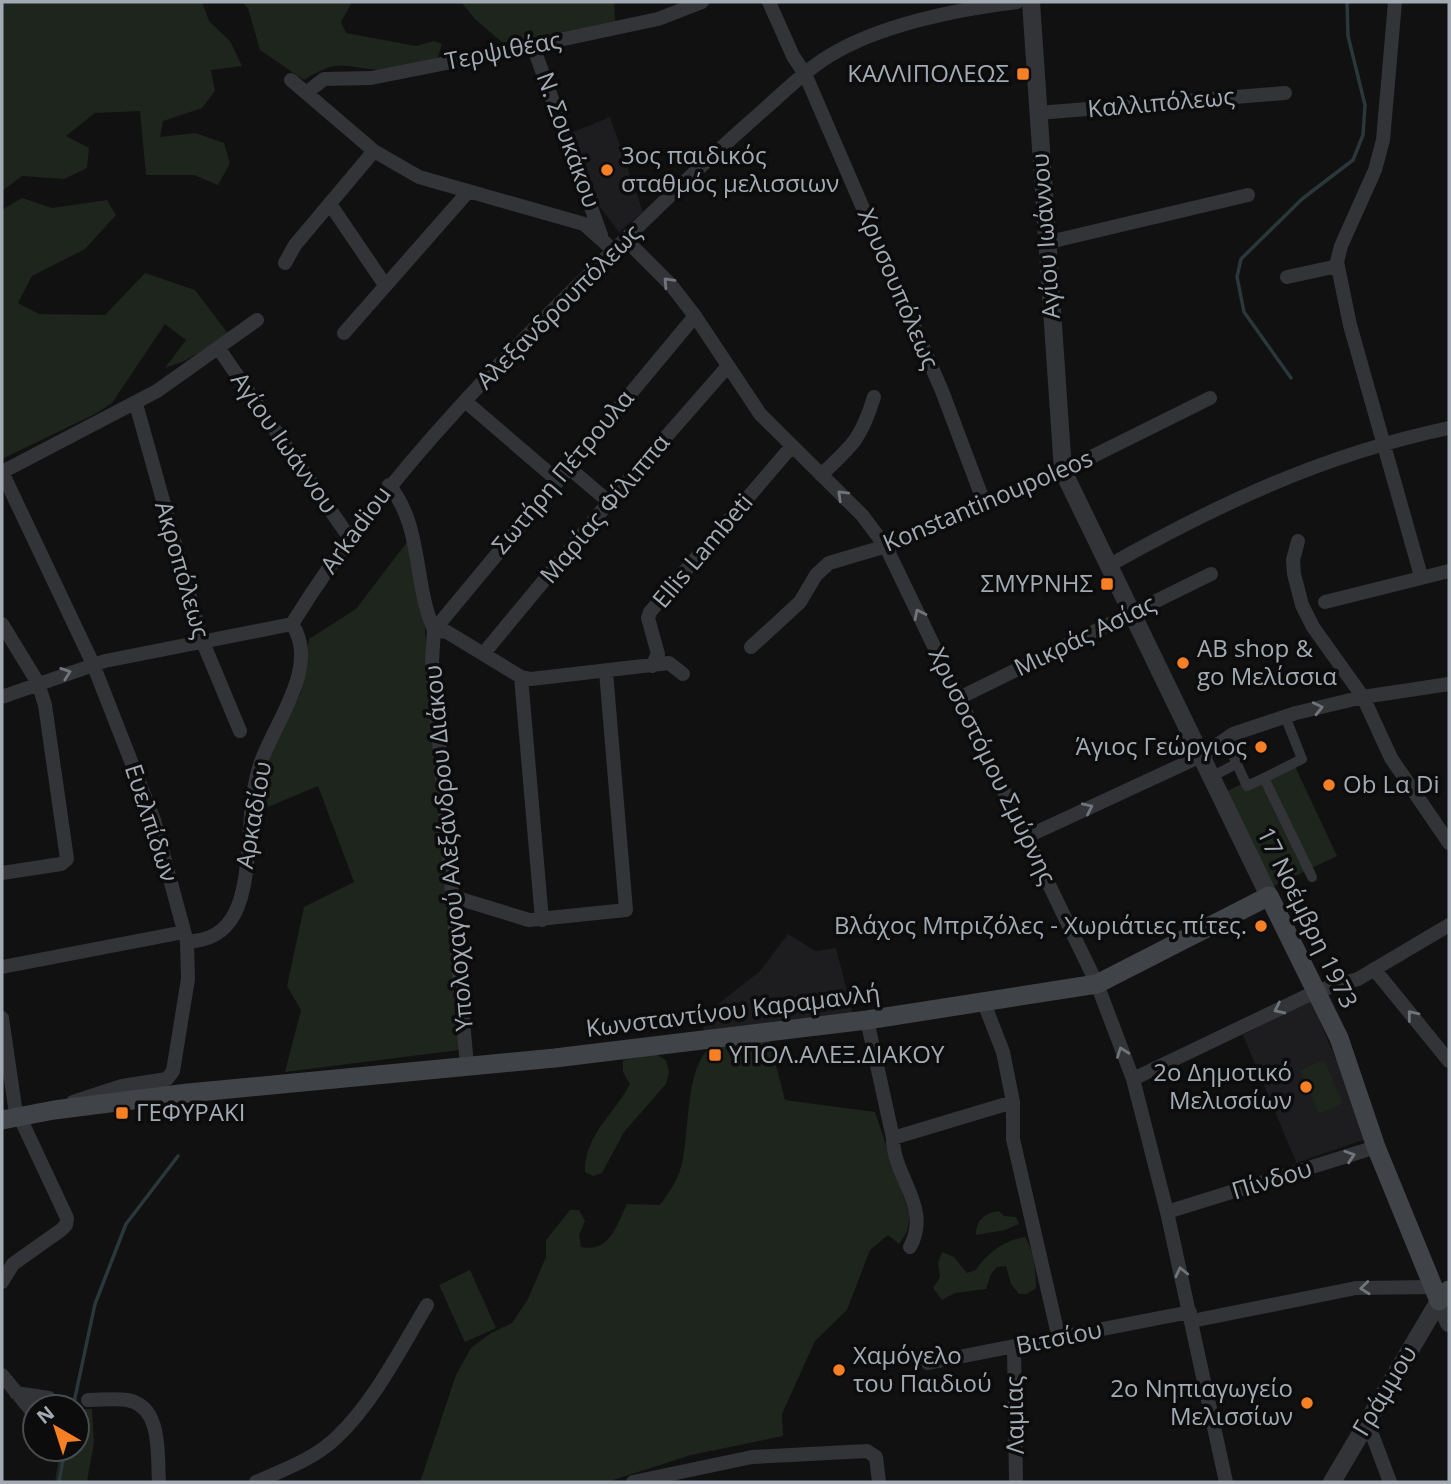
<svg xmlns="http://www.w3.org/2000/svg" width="1451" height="1484" font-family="'Open Sans',sans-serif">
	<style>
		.built { fill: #1d1d1f }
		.green { fill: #1e251d }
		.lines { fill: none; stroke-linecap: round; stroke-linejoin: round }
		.stream { stroke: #2a373b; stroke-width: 3.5 }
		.pedestrian { stroke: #323438; stroke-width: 10 }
		.minor { stroke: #323438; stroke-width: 14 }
		.tertiary { stroke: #323438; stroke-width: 18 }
		.secondary { stroke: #404348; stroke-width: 19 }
		.oneway { stroke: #70757c }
		.poi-dot { fill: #f77f24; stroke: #0c0c0d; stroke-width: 2.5 }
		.labels { text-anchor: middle; stroke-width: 7; stroke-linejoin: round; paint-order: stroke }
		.street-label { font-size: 24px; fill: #a2abb4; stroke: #0c0c0d }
		.poi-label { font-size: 24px; fill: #a2abb4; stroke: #0c0c0d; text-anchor: end }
	</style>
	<rect width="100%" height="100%" fill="#111112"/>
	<path class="built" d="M610 117 643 212 619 232 600 207 571 133Z
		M788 934 815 951 836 948 853 1015 704 1036 702 1017 760 971Z
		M1311 1000 1369 1138 1293 1164 1296 1162 1243 1035Z"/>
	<path class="green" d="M2 2H202L209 21 230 41 242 66 211 70 215 91 202 108 163 121 160 137 195 133 224 143 230 163 218 185 194 175H146L140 111 95 113 66 136 89 148 87 168 64 179 22 176 2 191Z
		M242 2H352L341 22 346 33 416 46 434 41 442 44 437 60C420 64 400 71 383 70 344 69 342 56 304 80L260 50 248 8Z
		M461 2H614L615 21 504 44 475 19Z
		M22 198 52 208 107 200 116 215 85 249 32 276 18 303 39 314 105 315 145 273 195 290 229 335 184 361 165 368 186 340 165 324 112 403 95 414 2 459V210Z
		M410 538 424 617 459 1050 285 1072 301 1010 287 986 304 907 354 882 318 786 256 812 270 755 301 692 309 639 356 609Z
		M1292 760 1337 856 1272 887 1227 791Z
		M769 1038 785 1100 875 1112 910 1216 907 1232 899 1244 888 1235 870 1250 847 1310 815 1341 782 1414 783 1436 691 1455 607 1482H420L456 1375 471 1348 491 1333 512 1323 528 1299 546 1257V1240L570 1210H579L585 1221 579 1235 581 1247C610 1253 616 1226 627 1204L660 1205C671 1190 680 1177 683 1158 690 1126 685 1060 716 1043 728 1036 754 1039 769 1038Z
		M655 1054 666 1060 669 1072 666 1084 624 1132 602 1173 593 1176 585 1172C584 1135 614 1115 630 1084L623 1072V1060Z
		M1324 1060 1343 1103 1319 1114 1300 1070Z
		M999 1211 1004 1216 1016 1217 1019 1224 1005 1230 976 1235C976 1220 985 1213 999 1211Z
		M1025 1237C1034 1251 1036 1271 1036 1288L1027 1294H1019L1011 1284 1006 1266 997 1267 991 1274 986 1289 955 1293 942 1300 933 1288 940 1277 938 1263 942 1252 954 1257 967 1273 976 1270C986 1253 1006 1240 1025 1237Z
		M470 1270 496 1328 465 1342 439 1285Z
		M77 1409H92L94 1443 87 1481 55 1482 58 1463 52 1449H77Z"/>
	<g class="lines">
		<path class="stream" d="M1291 378 1244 312 1237 277 1241 259 1302 199 1353 160 1363 135 1365 105 1348 36 1347 2
			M73 1407 95 1304 126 1224 178 1156
			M59 1482 65 1449"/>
		<path class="pedestrian" d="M1285 716 1302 759 1264 778 1312 877
			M1225 738 1247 786 1264 778
			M1211 777 1236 764"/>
		<path class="minor" d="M769 2 793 56 805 74 942 391 985 505
			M1395 2 1383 140 1375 170 1341 246 1337 262 1350 325 1421 576
			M533 46 601 235
			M291 80 374 151 419 177 584 224 613 250
			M306 93 324 79 371 78 502 52 658 19 702 2
			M1038 113 1285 93
			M330 204 385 285
			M625 239 671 285 695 316 760 414 862 515 886 547 1097 984 1133 1079 1167 1212 1226 1482
			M1045 243 1248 195
			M285 263 295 245 374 151
			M1287 277 1338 266
			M344 333 467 193
			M219 349 349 537
			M465 401 557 480
			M136 404 202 640 240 731
			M568 467 609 502
			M2 472 93 664 154 820 187 942 188 979 173 1071 167 1079 122 1086 73 1102
			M2 472 157 391 257 320
			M821 475C853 445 861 439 874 397
			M389 485C423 527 413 583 434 630
			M1298 541 1293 560 1294 574 1302 605 1313 627 1363 697 1391 758 1449 843
			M1108 566C1218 504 1325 454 1449 428
			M1325 602 1449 571
			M2 624 38 683 45 705 67 859 61 864 2 873
			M292 624C388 468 520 341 651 214 689 177 728 141 768 106 787 89 806 70 829 56 879 25 958 9 1017 2
			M434 630 447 632 521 677 531 679 669 663 683 674
			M751 647 800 602 816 575 829 563 900 542 1063 471 1210 398
			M484 653 609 502 728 366
			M652 666 658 654 648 618 650 612 792 446
			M521 677 542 920
			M2 697 105 661 292 624
			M959 698 1211 574
			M1026 837 1201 756 1233 734 1296 713 1363 697 1449 684
			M454 897 529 920 626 910 606 672
			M187 942C209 940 224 934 235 913 254 875 245 809 260 765 273 724 321 667 292 624
			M2 967 184 932
			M1374 969 1449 1061
			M984 1003 1003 1052 1013 1102V1139L1059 1339
			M2 1018 15 1107 67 1218 66 1225 61 1230 13 1264 2 1282
			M867 1020 893 1138C893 1178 932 1206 910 1247
			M467 1066 432 661 434 630 695 316
			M1133 1079 1317 991 1358 979 1449 925
			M893 1138 1013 1102
			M1167 1212 1376 1147
			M1192 1321 1356 1288 1433 1287
			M1014 1347 1016 1482
			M928 1363 1190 1312
			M2 1375 35 1415
			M16 1393 49 1398
			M88 1400C100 1400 115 1398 127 1400 163 1406 157 1456 159 1482
			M1367 1421 1390 1482
			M256 1482C283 1470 314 1459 336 1438 374 1402 400 1350 427 1305
			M633 1482 752 1457 867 1451 876 1457 879 1482"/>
		<path class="tertiary" d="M1031 2 1063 471 1269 896
			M1439 1301 1449 1323
			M1332 1482 1439 1301"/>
		<path class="secondary" d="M2 1120 54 1110 188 1093 555 1058 867 1020 1097 984 1269 896 1339 1038 1376 1147 1439 1301 1449 1290"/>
	</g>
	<defs><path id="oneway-chevron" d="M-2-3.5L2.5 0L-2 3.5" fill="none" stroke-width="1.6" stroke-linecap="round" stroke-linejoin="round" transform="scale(1.75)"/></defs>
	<g class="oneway">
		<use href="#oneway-chevron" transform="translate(668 282) rotate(-133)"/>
		<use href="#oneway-chevron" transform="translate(842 495) rotate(-136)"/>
		<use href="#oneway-chevron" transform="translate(919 614) rotate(-116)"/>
		<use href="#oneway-chevron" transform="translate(66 673) rotate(-19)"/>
		<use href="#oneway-chevron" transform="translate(1318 708) rotate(-13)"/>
		<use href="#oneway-chevron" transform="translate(1088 808) rotate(-25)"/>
		<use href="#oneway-chevron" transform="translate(1279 1009) rotate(154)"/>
		<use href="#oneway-chevron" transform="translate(1412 1015) rotate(-129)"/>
		<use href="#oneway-chevron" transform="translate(1122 1052) rotate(-110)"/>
		<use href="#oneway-chevron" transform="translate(1350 1156) rotate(-18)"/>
		<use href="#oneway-chevron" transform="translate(1181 1272) rotate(-103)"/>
		<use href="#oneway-chevron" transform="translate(1365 1288) rotate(174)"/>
	</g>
	<g class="poi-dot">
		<rect x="1016" y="67" width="14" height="14" rx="3.5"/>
		<circle cx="607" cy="170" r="7"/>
		<rect x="1100" y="577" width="14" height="14" rx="3.5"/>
		<circle cx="1183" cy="663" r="7"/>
		<circle cx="1261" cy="747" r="7"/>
		<circle cx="1329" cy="785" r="7"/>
		<circle cx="1261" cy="926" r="7"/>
		<rect x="708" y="1048" width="14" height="14" rx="3.5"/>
		<circle cx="1306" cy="1087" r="7"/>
		<rect x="115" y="1106" width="14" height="14" rx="3.5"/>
		<circle cx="839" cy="1370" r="7"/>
		<circle cx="1307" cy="1403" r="7"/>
	</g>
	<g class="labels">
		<g class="street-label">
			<text transform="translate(503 51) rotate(-11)" y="8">Τερψιθέας</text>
			<text transform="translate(1161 103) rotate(-5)" y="8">Καλλιπόλεως</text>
			<text transform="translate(568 140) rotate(70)" y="8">Ν. Σουκάκου</text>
			<text transform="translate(1046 236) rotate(-94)" y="8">Αγίου Ιωάννου</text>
			<text transform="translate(898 289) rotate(67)" y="8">Χρυσουπόλεως</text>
			<text transform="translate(559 307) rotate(-45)" y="8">Αλεξανδρουπόλεως</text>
			<text transform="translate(284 443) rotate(55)" y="8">Αγίου Ιωάννου</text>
			<text transform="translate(563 472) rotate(-50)" y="8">Σωτήρη Πέτρουλα</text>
			<text transform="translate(988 501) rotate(-23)" y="8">Konstantinoupoleos</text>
			<text transform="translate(605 509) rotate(-50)" y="8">Μαρίας Φίλιππα</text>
			<text transform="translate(356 530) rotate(-54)" y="8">Arkadiou</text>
			<text transform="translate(703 551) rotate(-50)" y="8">Ellis Lambeti</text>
			<text transform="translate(182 570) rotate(74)" y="8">Ακροπόλεως</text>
			<text transform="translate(1085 636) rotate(-26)" y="8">Μικράς Ασίας</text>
			<text transform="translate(992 766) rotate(64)" y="8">Χρυσοστόμου Σμύρνης</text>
			<text transform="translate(254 815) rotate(-80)" y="8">Αρκαδίου</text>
			<text transform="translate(151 823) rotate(72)" y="8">Ευελπίδων</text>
			<text transform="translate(449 848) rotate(-95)" y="8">Υπολοχαγού Αλεξάνδρου Διάκου</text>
			<text transform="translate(1307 918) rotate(64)" y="8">17 Νοέμβρη 1973</text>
			<text transform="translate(733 1011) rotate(-7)" y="8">Κωνσταντίνου Καραμανλή</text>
			<text transform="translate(1272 1180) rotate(-17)" y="8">Πίνδου</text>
			<text transform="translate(1059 1338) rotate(-11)" y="8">Βιτσίου</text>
			<text transform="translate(1385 1391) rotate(-59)" y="8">Γράμμου</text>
			<text transform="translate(1015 1415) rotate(-91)" y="8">Λαμίας</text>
		</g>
		<g class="poi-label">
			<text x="1009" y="82">ΚΑΛΛΙΠΟΛΕΩΣ</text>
			<text x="621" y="164" text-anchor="start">3ος παιδικός<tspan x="621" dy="28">σταθμός μελισσιων</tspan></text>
			<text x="1093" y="592">ΣΜΥΡΝΗΣ</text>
			<text x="1197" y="657" text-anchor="start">AB shop &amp;<tspan x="1197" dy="28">go Μελίσσια</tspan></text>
			<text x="1247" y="755">Άγιος Γεώργιος</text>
			<text x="1343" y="793" text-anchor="start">Ob Lα Di</text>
			<text x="1247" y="934">Βλάχος Μπριζόλες - Χωριάτιες πίτες.</text>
			<text x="729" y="1063" text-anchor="start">ΥΠΟΛ.ΑΛΕΞ.ΔΙΑΚΟΥ</text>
			<text x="1292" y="1081">2ο Δημοτικό<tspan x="1292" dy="28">Μελισσίων</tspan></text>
			<text x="136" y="1121" text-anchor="start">ΓΕΦΥΡΑΚΙ</text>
			<text x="853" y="1364" text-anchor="start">Χαμόγελο<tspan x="853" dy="28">του Παιδιού</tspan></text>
			<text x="1293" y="1397">2ο Νηπιαγωγείο<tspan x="1293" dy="28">Μελισσίων</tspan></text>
		</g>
	</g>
	<rect width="1451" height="1484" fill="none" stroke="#a2abb4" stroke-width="7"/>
	<g transform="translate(56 1428) rotate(321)"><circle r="33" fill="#0c0c0d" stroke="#484c50" stroke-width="2"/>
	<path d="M0-5L12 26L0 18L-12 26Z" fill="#f77f24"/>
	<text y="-10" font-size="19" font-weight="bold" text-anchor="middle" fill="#a2abb4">N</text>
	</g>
</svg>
